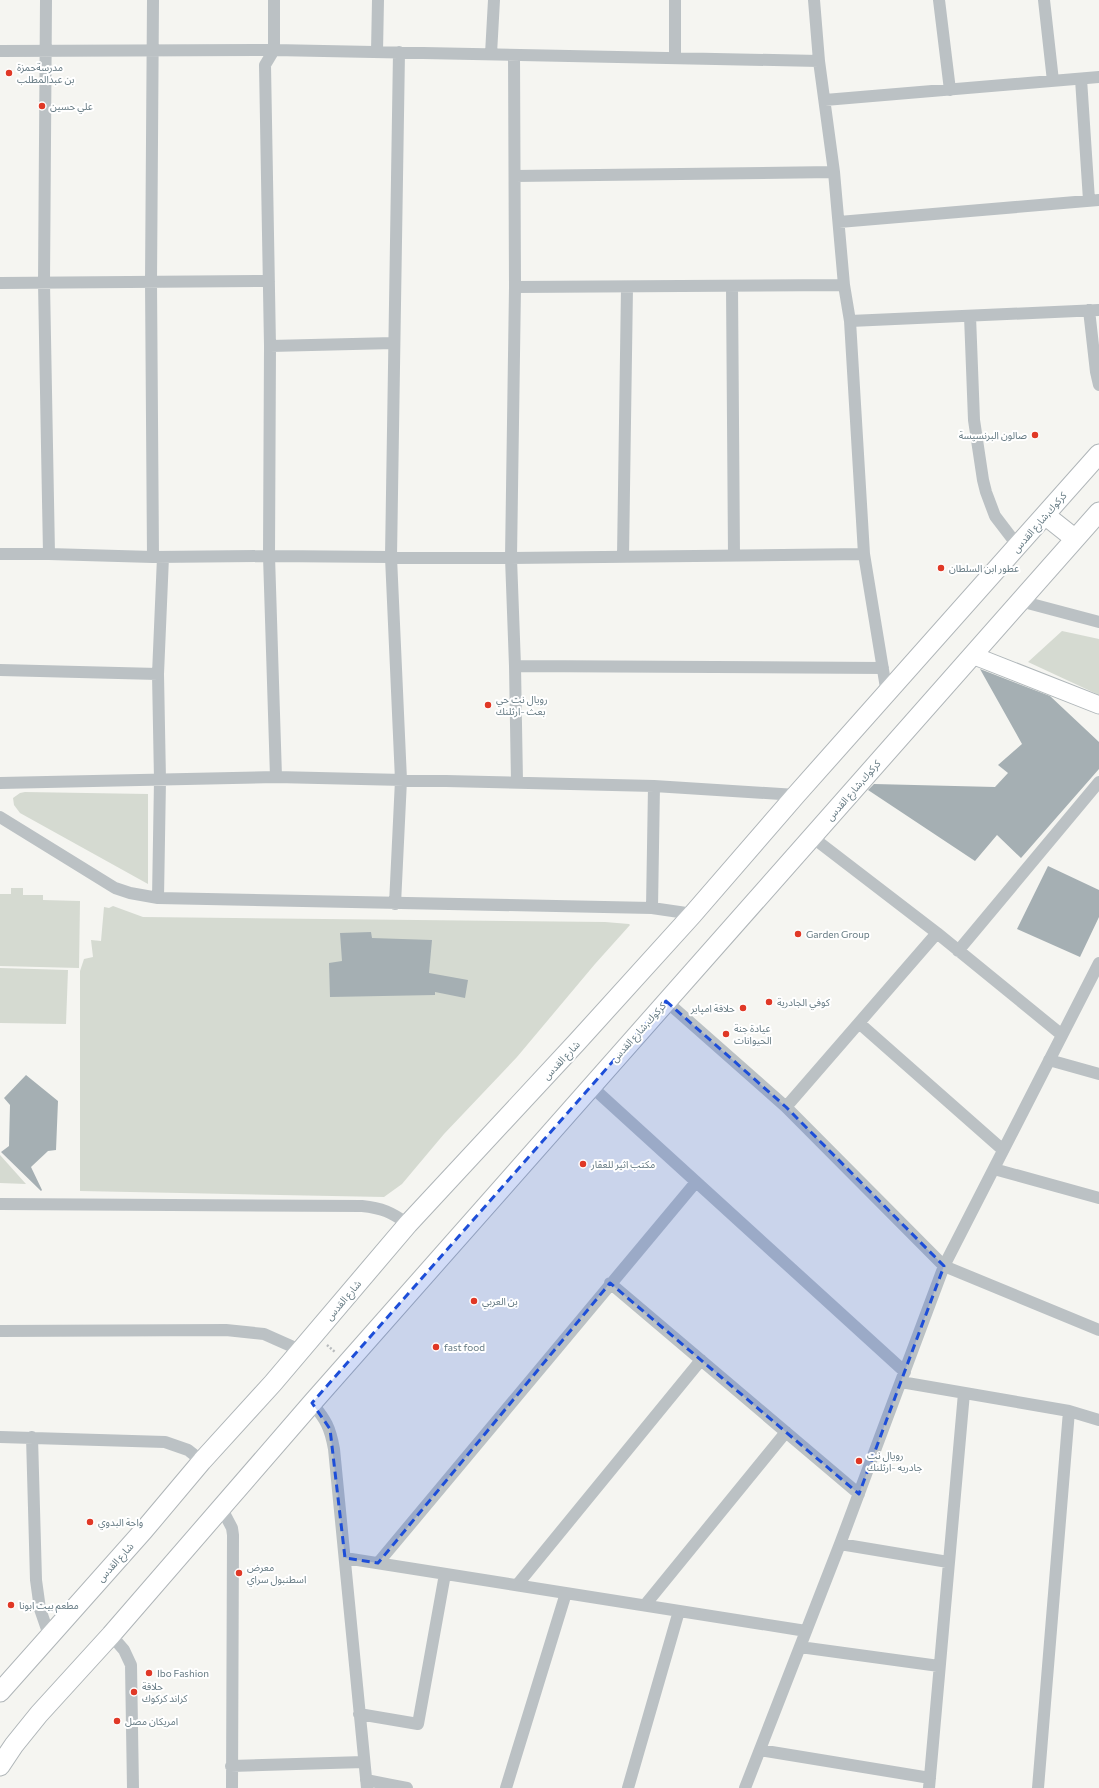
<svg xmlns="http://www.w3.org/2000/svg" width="1099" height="1788" font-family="Commissioner,'Noto Sans Arabic',sans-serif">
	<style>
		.green { fill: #d5dad1 }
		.building { fill: #a5afb3 }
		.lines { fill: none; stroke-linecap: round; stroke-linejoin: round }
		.secondary-casing { stroke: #b0b7ba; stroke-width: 19 }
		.primary-casing { stroke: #afb5b8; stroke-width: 21 }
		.path { stroke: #b8bbbd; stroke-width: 2.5; stroke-dasharray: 2 2; stroke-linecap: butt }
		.street { stroke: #bbc1c4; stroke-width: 12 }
		.secondary { stroke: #fff; stroke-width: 17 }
		.primary { stroke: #fff; stroke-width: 19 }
		.marked { fill: #1d4ed8; fill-opacity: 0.2; stroke: #1d4ed8; stroke-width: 3; stroke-dasharray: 8 5; stroke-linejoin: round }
		.poi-dot { fill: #e03826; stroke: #fff; stroke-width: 1.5 }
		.labels { text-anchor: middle; stroke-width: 4; stroke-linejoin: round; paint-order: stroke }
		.poi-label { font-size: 10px; fill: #647982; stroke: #fff; text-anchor: start }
		.street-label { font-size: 10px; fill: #647982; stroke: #fff }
	</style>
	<rect width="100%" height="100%" fill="#f5f5f1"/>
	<path class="green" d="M1062 631 1099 639V695L1028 662Z
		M25 792 148 794V884L20 813 14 805 13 798 20 793Z
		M11 888H23V895H43V900L80 901 79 968 0 966V894H11Z
		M113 906 143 917 605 922 629 924 630 925 595 964 517 1057 444 1134 402 1184 384 1197 80 1191V971L84 959 93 957 91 940 101 941 104 907 109 908Z
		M0 968 68 970 66 1024 0 1023Z
		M0 1155 26 1184 0 1183Z"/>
	<path class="building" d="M980 669 1050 696 1099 742V769L1021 858 997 835 975 861 868 790 874 784 995 787 1008 773 998 765 1022 744Z
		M1048 866 1099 890V917L1080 957 1017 929Z
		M371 932 372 938 432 940 429 973 468 980 465 998 435 992V995L330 997 329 963 342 961 340 933Z
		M26 1075 58 1101 56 1150 48 1151 31 1167 42 1190 41 1191 1 1152 9 1146 10 1105 4 1098Z"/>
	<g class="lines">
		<defs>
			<path id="secondary" d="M972 655 1099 705"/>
			<path id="primary" d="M1045 515 1074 538
				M0 1692 144 1530 202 1461 273 1383 408 1224 577 1042 693 914 796 795 1099 454
				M0 1766 14 1745 39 1714 111 1635 312 1403 1099 512"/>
		</defs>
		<use href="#secondary" class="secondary-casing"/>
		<use href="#primary" class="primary-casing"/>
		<path class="path" d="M327 1345 335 1352"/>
		<path class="street" d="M46 0 44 283 49 554
			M274 0V50L265 65 270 346 269 556 276 777
			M675 0V58
			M814 0 819 61 834 172 844 285 850 321 864 554 887 694
			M939 0 950 90
			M1044 0 1053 81
			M0 51 274 50 819 61
			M377 52 378 0
			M491 54 494 0
			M514 55 515 287 511 558 515 666 517 782
			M1081 79 1089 200
			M825 100 1099 77
			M515 176 834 172
			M839 222 1099 200
			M0 283 269 281
			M732 286 734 556
			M515 287 844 285
			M1089 310 1096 372 1099 385
			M970 316 974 420 983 480 986 492 995 516 1018 546
			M850 321 1099 310
			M270 346 394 343
			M0 554H49L153 557 269 556 511 558 864 554
			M153 557 151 282 153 0
			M623 557 627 287
			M1020 601 1099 622
			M515 666 883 668
			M0 670 158 674
			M0 783 276 777 654 786 796 795
			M0 817 115 888 130 893 158 898 652 908 693 914
			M812 837 937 933 1062 1035
			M158 898 160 780 158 674 163 557
			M395 904 401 780 391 557 399 52
			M652 908 654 786
			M958 951 1099 782
			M666 1001 786 1107 944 1266 1099 1330
			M859 1023 1003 1150
			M1049 1060 1099 1074
			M592 1087 905 1372
			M786 1107 937 933
			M994 1169 1099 1198
			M0 1204 362 1206C382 1208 391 1212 408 1224
			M610 1283 859 1494
			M0 1331 226 1330 264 1334 300 1350
			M901 1382 1069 1411 1099 1420
			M312 1403C326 1420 330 1427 334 1449L367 1788
			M0 1437 165 1442 188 1450 202 1461
			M32 1437 36 1580 40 1609 49 1635
			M222 1509 232 1528 233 1535 232 1788
			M840 1544 948 1562
			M345 1558 806 1631
			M378 1563 696 1182
			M517 1585 701 1360
			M645 1605 786 1432
			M111 1635 124 1650 131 1665 133 1788
			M800 1647 939 1666
			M359 1714 418 1724 445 1574
			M760 1750 930 1778
			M231 1766 364 1762
			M366 1780 407 1788
			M506 1788 566 1593
			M628 1788 679 1611
			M745 1788 840 1544 944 1266 1099 963
			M929 1788 964 1393
			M1038 1788 1069 1411"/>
		<use href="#secondary" class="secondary"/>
		<use href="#primary" class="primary"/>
	</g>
	<path class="marked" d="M666 1001 786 1107 944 1266 859 1494 610 1283 378 1563 345 1558 330 1429 312 1403Z"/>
	<g class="poi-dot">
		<circle cx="9" cy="73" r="4"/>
		<circle cx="42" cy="106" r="4"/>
		<circle cx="1035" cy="435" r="4"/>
		<circle cx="941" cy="568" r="4"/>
		<circle cx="488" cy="705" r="4"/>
		<circle cx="798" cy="934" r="4"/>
		<circle cx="769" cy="1002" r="4"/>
		<circle cx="743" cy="1008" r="4"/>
		<circle cx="726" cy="1034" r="4"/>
		<circle cx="583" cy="1164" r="4"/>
		<circle cx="474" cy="1301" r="4"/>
		<circle cx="436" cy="1347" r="4"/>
		<circle cx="859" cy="1461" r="4"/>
		<circle cx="90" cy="1522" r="4"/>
		<circle cx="239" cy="1573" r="4"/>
		<circle cx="11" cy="1605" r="4"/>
		<circle cx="149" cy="1673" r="4"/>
		<circle cx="134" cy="1692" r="4"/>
		<circle cx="117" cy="1721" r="4"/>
	</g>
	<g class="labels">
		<g class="poi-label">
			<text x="17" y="71">مدرسةحمزة<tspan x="17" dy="12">بن عبدالمطلب</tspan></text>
			<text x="50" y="110">علي حسين</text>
			<text x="1027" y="439" text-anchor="end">صالون البرنسيسة</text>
			<text x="949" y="572">عطور ابن السلطان</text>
			<text x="496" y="703">رويال نت حي<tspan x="496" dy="12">بعث -ارثلنك</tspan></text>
			<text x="806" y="938">Garden Group</text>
			<text x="777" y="1006">كوفي الجادرية</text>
			<text x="735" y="1012" text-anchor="end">حلاقة امپاير</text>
			<text x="734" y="1032">عيادة جنة<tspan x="734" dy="12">الحيوانات</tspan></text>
			<text x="591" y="1168">مكتب اثير للعقار</text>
			<text x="482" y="1305">بن العربي</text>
			<text x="444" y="1351">fast food</text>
			<text x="867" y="1459">رويال نت<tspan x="867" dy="12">جادريه -ارثلنك</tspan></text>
			<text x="98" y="1526">واحة البدوي</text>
			<text x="247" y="1571">معرض<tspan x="247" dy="12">اسطنبول سراي</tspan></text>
			<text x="19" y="1609">مطعم بيت ابونا</text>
			<text x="157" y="1677">Ibo Fashion</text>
			<text x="142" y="1690">حلاقة<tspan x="142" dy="12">كراند كركوك</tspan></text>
			<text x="125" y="1725">امريكان مصل</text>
		</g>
		<g class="street-label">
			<text transform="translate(1039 522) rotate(-49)" y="4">كركوك,شارع القدس</text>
			<text transform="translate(853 790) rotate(-49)" y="4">كركوك,شارع القدس</text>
			<text transform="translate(638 1032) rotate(-48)" y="4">كركوك,شارع القدس</text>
			<text transform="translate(561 1060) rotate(-47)" y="4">شارع القدس</text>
			<text transform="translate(343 1300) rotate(-50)" y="4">شارع القدس</text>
			<text transform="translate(115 1562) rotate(-48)" y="4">شارع القدس</text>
		</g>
	</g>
</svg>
